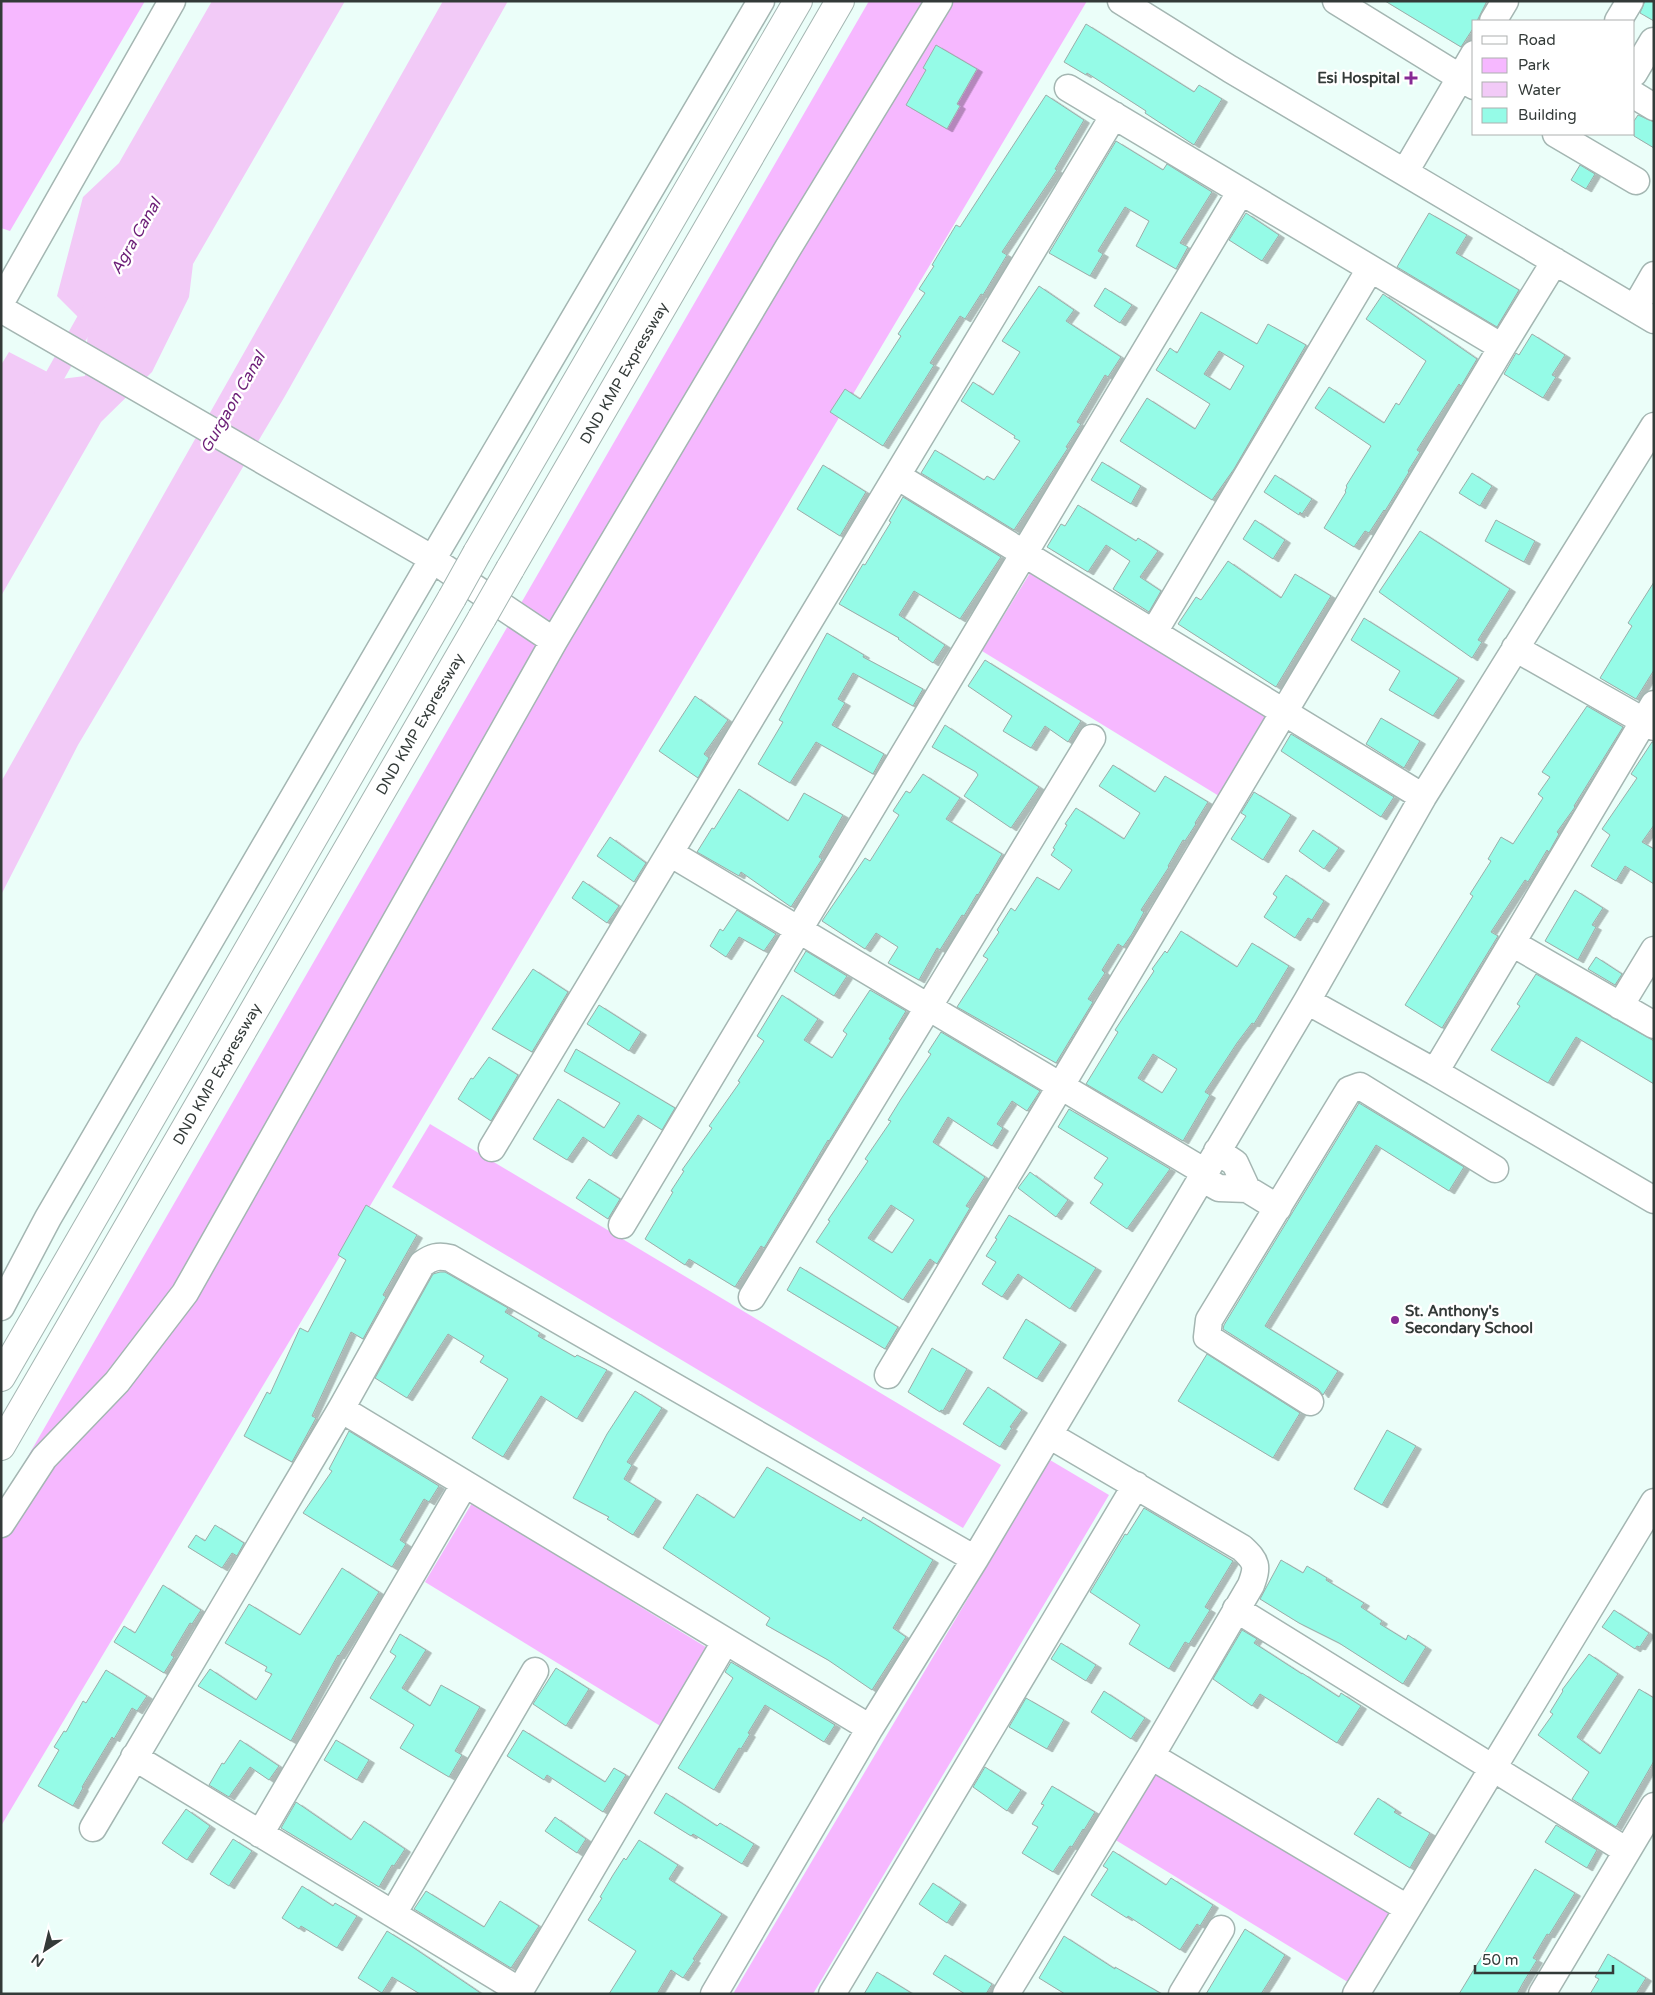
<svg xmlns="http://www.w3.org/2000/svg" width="1655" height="1995" font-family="'Varela Round',sans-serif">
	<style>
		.green { fill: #f6b8ff }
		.water { fill: #f2caf7 }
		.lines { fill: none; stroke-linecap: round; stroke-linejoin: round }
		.canal { stroke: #f2caf7; stroke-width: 19 }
		.building { fill: #95fbe7; stroke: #9bada9; fill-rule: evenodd; filter: url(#shadow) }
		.minor-casing { stroke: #a4b6b2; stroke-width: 29 }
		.highway-casing { stroke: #a4b6b2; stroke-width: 30 }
		.minor { stroke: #fff; stroke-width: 26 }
		.highway { stroke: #fff; stroke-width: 28 }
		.highway-bridge-casing { stroke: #a4b6b2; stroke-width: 30; stroke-linecap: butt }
		.highway-bridge { stroke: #fff; stroke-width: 28 }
		.poi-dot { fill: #872a94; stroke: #fff; stroke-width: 2 }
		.labels { text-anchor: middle; stroke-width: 5; stroke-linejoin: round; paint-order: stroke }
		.poi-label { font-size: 15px; font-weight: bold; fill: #333a38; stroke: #fff; text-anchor: end }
		.street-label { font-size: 15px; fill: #333a38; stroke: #fff }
		.water-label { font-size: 16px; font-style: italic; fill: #6c1e77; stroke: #fff }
	</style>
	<defs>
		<filter id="shadow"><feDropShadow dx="5.5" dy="3" stdDeviation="0" flood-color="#0004"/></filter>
	</defs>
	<rect width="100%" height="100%" fill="#ebfef9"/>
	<path class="green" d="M1 1H145L10 231 1 228Z
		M869 1H1087L1 1826V1503Z
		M1030 573 1267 718 1219 796 982 651Z
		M430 1124 1001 1465 963 1528 392 1187Z
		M1050 1460 1109 1495 813 1994H733Z
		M472 1503 709 1649 662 1727 425 1582Z
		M1162 1760 1399 1905 1351 1984 1114 1839Z"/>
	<path class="water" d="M212 1H345L193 264 189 297 152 372 101 422 1 596V365L9 352 61 379 85 376 88 327 57 296 83 197 119 163Z
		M443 1H508L285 396 78 745 1 895V782Z"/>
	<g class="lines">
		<path class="canal" d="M43 397 97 301"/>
	</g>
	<path class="building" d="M1385 1H1487L1477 21H1474V27L1461 47Z
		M1645 1H1654V21L1640 13Z
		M1086 24 1194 92 1199 85 1222 99 1194 145 1145 113 1146 111 1087 73 1086 75 1064 62Z
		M936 45 977 69 957 104 960 106 947 129 906 105 926 70 923 68Z
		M1046 95 1084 120 1055 169 1057 170 1002 252 1007 255 983 295 981 294 965 319 960 316 930 363 934 365 883 446 830 412 845 389 860 399 901 336 898 334 925 293 919 289 934 266 932 265 956 225 960 227Z
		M1638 115 1654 122V148L1634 136V121Z
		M1116 141 1163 170 1167 164 1212 192 1180 243 1188 247 1176 269 1136 246 1149 221 1125 207 1098 251 1103 254 1090 276 1049 253Z
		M1580 165 1595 174 1586 189 1571 180Z
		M1246 213 1279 235 1262 261 1229 240Z
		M1429 213 1467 235 1456 253 1519 290 1497 327 1397 267Z
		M1039 286 1074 310 1066 321 1121 357 1108 377 1105 375 1077 422 1081 424 1066 447 1068 448 1014 530 921 473 935 450 984 480 987 476 994 480 1020 441 1014 438 1015 436 961 401 973 382 993 395 1020 352 1002 341Z
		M1105 288 1132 305 1120 323 1094 306Z
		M1383 294 1477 359 1461 386 1459 384 1434 423 1417 450 1420 452 1408 471 1409 472 1385 511 1384 510 1369 533 1365 531 1354 547 1324 528 1346 492 1345 491 1347 487 1346 486 1371 446 1315 408 1329 387 1384 423 1396 403 1399 405 1426 361 1366 319Z
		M1201 312 1257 344 1268 324 1306 345 1234 469 1212 500 1120 441 1147 398 1195 429 1210 404 1156 370 1170 348 1177 353ZM1219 351 1244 366 1230 390 1204 374Z
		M1532 334 1565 355 1552 375 1556 377 1543 398 1504 374 1516 353 1519 355Z
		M1102 462 1141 486 1131 504 1091 480Z
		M823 465 866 492 840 536 797 509Z
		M1472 473 1492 486 1480 506 1459 493Z
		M1275 475 1312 499 1302 514 1300 512 1299 515 1264 492Z
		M903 497 1001 557 960 619 914 591 899 615 945 645 933 663 898 639 899 638 839 604 863 564 865 565 883 535 891 522 889 521Z
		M1078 505 1136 541 1138 538 1158 551 1140 577 1161 591 1149 612 1113 589 1130 561 1106 545 1088 572 1047 547 1061 524 1065 526Z
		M1255 520 1285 540 1273 559 1243 539Z
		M1496 520 1535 541 1524 562 1485 541Z
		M1420 531 1510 589 1478 640 1482 642 1472 658 1379 592Z
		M1228 561 1281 598 1295 574 1331 596 1276 687 1178 624 1196 597 1201 600Z
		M1654 582V670L1636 699 1600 678 1632 626 1628 623Z
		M1364 618 1459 678 1433 716 1389 690 1400 671 1351 640Z
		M827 633 864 655 863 657 923 689 913 706 853 673 838 699 845 703 832 725 884 754 873 774 816 742 790 783 758 764 783 722 779 720Z
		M985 660 1081 721 1068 742 1045 726 1031 748 1003 731 1012 716 968 686Z
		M695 696 728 720 704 754 709 758 698 778 659 751Z
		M1587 706 1623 727 1574 806 1575 807 1557 832 1559 834 1549 852 1547 850 1528 882 1525 880 1491 932 1498 936 1442 1028 1405 1005 1473 896 1470 894 1491 861 1488 859 1501 837 1513 844 1543 798 1538 794 1550 777 1542 772Z
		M1381 718 1420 741 1404 768 1366 744Z
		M945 725 1039 787 1011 828 964 796 978 775 976 772 932 747Z
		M1291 734 1394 797 1381 817 1281 751Z
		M1652 742H1654V825L1642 842 1654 849V884L1625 866 1616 881 1591 866 1610 835 1602 829 1637 778 1631 774Z
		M1113 765 1155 792 1165 776 1208 802 1195 823 1196 824 1185 841 1183 840 1168 866 1169 867 1141 910 1144 912 1132 934 1123 947 1118 944 1102 970 1105 973 1088 999 1093 1002 1056 1063 957 1007 988 959 983 956 999 932 997 930 1011 908 1015 911 1037 877 1059 890 1072 870 1051 855 1055 849 1053 848 1067 825 1065 824 1076 808 1124 839 1140 813 1099 786Z
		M923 774 960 798 946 819 1002 854 978 895 977 894 964 916 962 915 940 950 937 948 919 980 888 963 898 947 876 933 865 949 822 921 865 858 870 861 899 815 893 811 906 791 910 793Z
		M739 789 788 821 804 793 843 815 819 857 822 859 791 907 741 872 739 876 697 852 712 828 714 829Z
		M1254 792 1291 815 1263 860 1231 839 1246 816 1241 813Z
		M1313 830 1339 848 1324 869 1299 851Z
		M610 837 646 863 634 882 597 856Z
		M1286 875 1324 901 1312 920 1308 918 1295 938 1264 917 1277 897 1273 894Z
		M583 881 619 906 607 923 572 898Z
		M1575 890 1603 908 1592 925 1596 927 1578 960 1545 941Z
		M737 910 776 934 764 951 739 937 726 957 710 946 720 929 723 931Z
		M1181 931 1237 967 1252 943 1289 966 1254 1024 1252 1023 1237 1043 1205 1092 1210 1095 1183 1141 1086 1084 1118 1032 1115 1030 1154 971 1152 969 1165 951 1167 953ZM1153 1054 1177 1069 1162 1093 1138 1078Z
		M806 951 847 976 834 996 794 971Z
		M1596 957 1622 974 1615 985 1588 969Z
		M533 969 568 992 532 1052 492 1029Z
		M1536 974 1654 1041V1084L1576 1037 1548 1083 1491 1050 1520 1006 1517 1004Z
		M870 990 906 1011 889 1039 891 1040 829 1141 828 1140 766 1245 764 1248 761 1246 735 1287 689 1259 685 1265 645 1239 673 1192 671 1191 684 1171 682 1170 712 1128 709 1126 740 1082 738 1081 764 1041 757 1036 782 995 818 1019 804 1040 832 1058 847 1034 843 1031Z
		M599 1005 641 1032 629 1051 587 1024Z
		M941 1032 1040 1091 1027 1111 1012 1101 997 1124 1003 1128 992 1146 948 1117 933 1142 985 1177 966 1206 970 1208 937 1264 930 1259 903 1300 816 1242 830 1221 828 1220 868 1161 865 1159 891 1121 888 1120 901 1099 931 1054 928 1052ZM891 1205 914 1220 892 1253 868 1238Z
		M576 1049 675 1108 662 1130 638 1115 611 1156 583 1137 567 1160 533 1139 558 1099 604 1128 620 1103 564 1071Z
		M489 1057 518 1075 491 1121 458 1099 471 1078 473 1079Z
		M1359 1103 1464 1167 1449 1191 1376 1145 1265 1326 1338 1371 1323 1395 1318 1389 1223 1329 1224 1325Z
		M1069 1109 1170 1169 1127 1229 1090 1203 1103 1184 1094 1178 1108 1158 1058 1127Z
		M1030 1172 1068 1200 1056 1217 1018 1188Z
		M589 1179 620 1199 608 1219 576 1198Z
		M366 1205 417 1235 383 1295 386 1297 363 1339 351 1332 312 1416 316 1418 292 1462 244 1436 267 1392 270 1394 300 1328 308 1332 346 1260 338 1255Z
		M1009 1215 1096 1268 1070 1309 1018 1274 1002 1297 982 1284 996 1262 986 1256 997 1239 995 1238Z
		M800 1267 898 1327 885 1349 787 1290Z
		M440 1272H445L508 1308 505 1312 540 1333 538 1336 575 1357 577 1355 607 1370 577 1419 541 1396 503 1457 472 1438 508 1379 480 1362 484 1356 448 1334 407 1398 375 1378 433 1274Z
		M1026 1319 1061 1342 1037 1379 1003 1358Z
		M932 1348 967 1369 943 1411 941 1410 940 1412 908 1392Z
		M1207 1354 1300 1413 1273 1458 1178 1401Z
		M988 1387 1022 1410 1010 1427 1012 1428 1000 1447 963 1424Z
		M635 1391 662 1408 627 1462 632 1465 624 1479 656 1499 633 1535 607 1519 609 1517 573 1498 607 1434Z
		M1387 1430 1416 1446 1382 1505 1354 1489Z
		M349 1431 439 1486 429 1502 424 1499 400 1540 406 1544 392 1567 303 1513 332 1471 329 1469Z
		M767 1467 861 1521 863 1517 933 1560 893 1628 906 1637 872 1690 828 1660 766 1625 770 1618 663 1548 697 1494 734 1518Z
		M1144 1508 1233 1561 1205 1607 1210 1610 1189 1644 1185 1642 1169 1669 1129 1644 1140 1625 1090 1592 1125 1534 1127 1535Z
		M215 1525 244 1543 237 1556 232 1553 222 1568 188 1547 196 1535 205 1541Z
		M1281 1560 1303 1573 1307 1566 1327 1578 1326 1580 1364 1603 1361 1607 1382 1621 1380 1624 1406 1640 1408 1635 1426 1647 1403 1684 1339 1643 1299 1623 1260 1599Z
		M342 1568 379 1592 339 1656 338 1655 291 1741 198 1686 210 1669 256 1700 272 1674 265 1671 267 1667 225 1643 249 1604 300 1635Z
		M163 1585 201 1610 192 1624 190 1623 171 1655 174 1657 164 1673 114 1642 124 1626 135 1633Z
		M1614 1610 1649 1633 1640 1647 1637 1646 1635 1649 1602 1627Z
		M1242 1630 1257 1639 1254 1643 1302 1674V1673L1339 1697 1341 1693 1361 1706 1337 1743 1260 1694 1252 1706 1213 1679Z
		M400 1634 426 1650 402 1688 430 1706 441 1685 480 1707 455 1751 462 1755 449 1777 400 1748 414 1725 370 1698 396 1656 390 1652Z
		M1061 1643 1096 1665 1086 1681 1051 1659Z
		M1589 1654 1618 1674 1577 1737 1600 1754 1639 1689 1654 1698V1761L1616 1827 1572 1799 1589 1772 1538 1735 1553 1714 1550 1712 1563 1691 1562 1690Z
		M731 1662 835 1725 824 1742 765 1705 748 1733 750 1734 741 1749 739 1748 714 1790 678 1768 733 1678 725 1672Z
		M556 1668 589 1689 566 1726 533 1704Z
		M106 1670 147 1696 137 1711 132 1708 114 1739 112 1737 82 1787 83 1788 73 1806 38 1786 59 1750 54 1747 64 1731 66 1732 83 1701 86 1703Z
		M1104 1691 1145 1718 1131 1739 1091 1712Z
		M1026 1698 1064 1720 1047 1749 1009 1727Z
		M523 1730 605 1782 614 1768 626 1775 603 1812 547 1775 544 1780 507 1756Z
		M240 1740 279 1766 269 1780 250 1767 229 1797 209 1785 222 1763 224 1764Z
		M336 1740 369 1760 357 1780 324 1760Z
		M985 1767 1021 1790 1007 1811 973 1787Z
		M1052 1786 1095 1812 1084 1830 1083 1829 1072 1847 1070 1846 1053 1872 1022 1853 1038 1827 1032 1824 1044 1805 1041 1804Z
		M666 1793 717 1826 720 1823 754 1844 742 1864 693 1834 691 1836 654 1813Z
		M1378 1798 1396 1810 1394 1812 1430 1833 1410 1868 1354 1834Z
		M296 1802 351 1840 364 1821 405 1849 394 1866 392 1865 379 1887 281 1828Z
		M186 1809 210 1826 187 1860 162 1843Z
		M555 1817 586 1839 577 1853 545 1831Z
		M1556 1825 1597 1850 1587 1868 1545 1842Z
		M233 1839 252 1851 229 1886 210 1874Z
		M639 1840 678 1865 669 1879 722 1914 693 1959 695 1960 683 1978 671 1970 657 1994H609L636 1951 588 1920 602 1898 600 1897 613 1875 624 1858 626 1860Z
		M1113 1851 1166 1885 1171 1878 1213 1905 1200 1926 1197 1924 1180 1950 1128 1916 1127 1918 1091 1895 1108 1869 1103 1866Z
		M1535 1869 1575 1893 1549 1935 1547 1934 1533 1958 1537 1960 1523 1983 1517 1994H1459Z
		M933 1883 961 1902 947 1923 919 1904Z
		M302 1886 333 1906 335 1903 357 1916 337 1948 301 1926 299 1929 282 1918Z
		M426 1891 484 1927 500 1901 539 1926 511 1968 414 1909Z
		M1245 1929 1285 1955 1273 1975 1261 1994H1206Z
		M387 1931 411 1946 482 1994H420L392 1977 382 1993 358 1978Z
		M1064 1936 1115 1969V1967L1162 1994H1065L1039 1978Z
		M1608 1954 1646 1978 1636 1994H1590L1599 1979 1595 1977Z
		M945 1955 992 1984 986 1994H965L933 1974Z
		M877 1972 913 1994H864Z"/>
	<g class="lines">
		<defs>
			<path id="minor" d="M1121 1 1230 69 1654 320
				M1336 1 1474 86
				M1493 21 1505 1
				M1618 21 1630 1
				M1634 73 1653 41
				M1068 88 1502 347
				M1634 95 1654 107
				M1556 134 1636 181
				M1405 172 1474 54
				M1 302 172 1
				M1635 308 1654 275
				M1 309 421 552 554 641
				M897 476 1423 797
				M1154 632 1370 269
				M1515 648 1654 727
				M670 853 1205 1172
				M1512 943 1654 1025
				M1307 1001 1435 1072 1654 1200
				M1620 1006 1654 950
				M1435 1072 1654 704
				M492 1148 1114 115
				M1217 1151 1235 1163 1247 1189
				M1201 1178 1219 1188 1247 1189 1278 1208
				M622 1225 1241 191
				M752 1297 1092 738
				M1 1307 48 1218 432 560 761 1
				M888 1375 1502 347 1555 261
				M1310 1402 1207 1337 1209 1320 1349 1090 1360 1086 1495 1169
				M341 1409 870 1728
				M1 1524 44 1458 117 1382 185 1293 554 641 788 248 939 1
				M1236 1609 1627 1851
				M1151 1756 1407 1908
				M134 1757 520 1991
				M93 1828 341 1409 422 1264C432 1257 438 1255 450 1258L975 1559
				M260 1834 464 1485
				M393 1914 535 1671
				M518 1994 725 1642
				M714 1994 870 1728 975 1559 1307 1001 1423 797 1654 426
				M832 1994 1136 1485
				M1006 1994 1151 1756 1251 1585C1258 1566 1257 1562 1242 1548L1049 1435
				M1182 1994 1221 1929
				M1356 1994 1654 1502
				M1542 1994 1654 1806"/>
			<path id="highway" d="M477 553 798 1
				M510 569 840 1
				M1 1377 452 598
				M1 1446 482 618"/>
		</defs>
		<use href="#minor" class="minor-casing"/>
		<use href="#highway" class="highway-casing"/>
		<use href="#minor" class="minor"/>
		<use href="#highway" class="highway"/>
		<defs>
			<path id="highway-bridge" d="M452 598 477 553
				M482 618 510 569"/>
		</defs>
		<use href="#highway-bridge" class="highway-bridge-casing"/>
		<use href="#highway-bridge" class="highway-bridge"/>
	</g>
	<g class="poi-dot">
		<path d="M1408.5 70.5h5v5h5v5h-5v5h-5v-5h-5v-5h5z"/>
		<circle cx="1395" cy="1320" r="5"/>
	</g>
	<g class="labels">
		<g class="poi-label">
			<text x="1400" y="83">Esi Hospital</text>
			<text x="1405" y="1316" text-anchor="start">St. Anthony's<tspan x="1405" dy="17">Secondary School</tspan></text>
		</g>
		<g class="street-label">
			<text transform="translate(624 373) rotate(-60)" y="5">DND KMP Expressway</text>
			<text transform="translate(420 724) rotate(-60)" y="5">DND KMP Expressway</text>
			<text transform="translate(217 1074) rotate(-60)" y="5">DND KMP Expressway</text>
		</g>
		<g class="water-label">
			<text transform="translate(135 236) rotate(-60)" y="6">Agra Canal</text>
			<text transform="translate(232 402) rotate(-60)" y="6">Gurgaon Canal</text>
		</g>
	</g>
	<rect width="1655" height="1995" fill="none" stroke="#333a38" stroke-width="5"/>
	<rect x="1472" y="20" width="162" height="115" fill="#ffffff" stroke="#adb0af"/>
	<rect x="1482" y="36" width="25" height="8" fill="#ffffff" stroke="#adb0af"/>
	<text x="1518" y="45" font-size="15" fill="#333a38">Road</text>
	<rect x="1482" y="58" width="25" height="15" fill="#f6b8ff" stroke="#adb0af"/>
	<text x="1518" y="70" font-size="15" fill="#333a38">Park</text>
	<rect x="1482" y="82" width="25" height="15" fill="#f2caf7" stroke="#adb0af"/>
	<text x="1518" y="95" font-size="15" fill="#333a38">Water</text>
	<rect x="1482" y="108" width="25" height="15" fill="#95fbe7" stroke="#adb0af"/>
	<text x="1518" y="120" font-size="15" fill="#333a38">Building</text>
	<g transform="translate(45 1950) rotate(215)" stroke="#ffffff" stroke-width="4" paint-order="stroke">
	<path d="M0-4L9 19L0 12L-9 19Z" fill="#333a38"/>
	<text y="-8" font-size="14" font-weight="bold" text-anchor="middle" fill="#333a38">N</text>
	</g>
	<path d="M1475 1965v8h138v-8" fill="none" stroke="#333a38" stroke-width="2.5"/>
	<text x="1482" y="1965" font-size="15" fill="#333a38" stroke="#ffffff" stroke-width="4" paint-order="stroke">50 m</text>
</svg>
